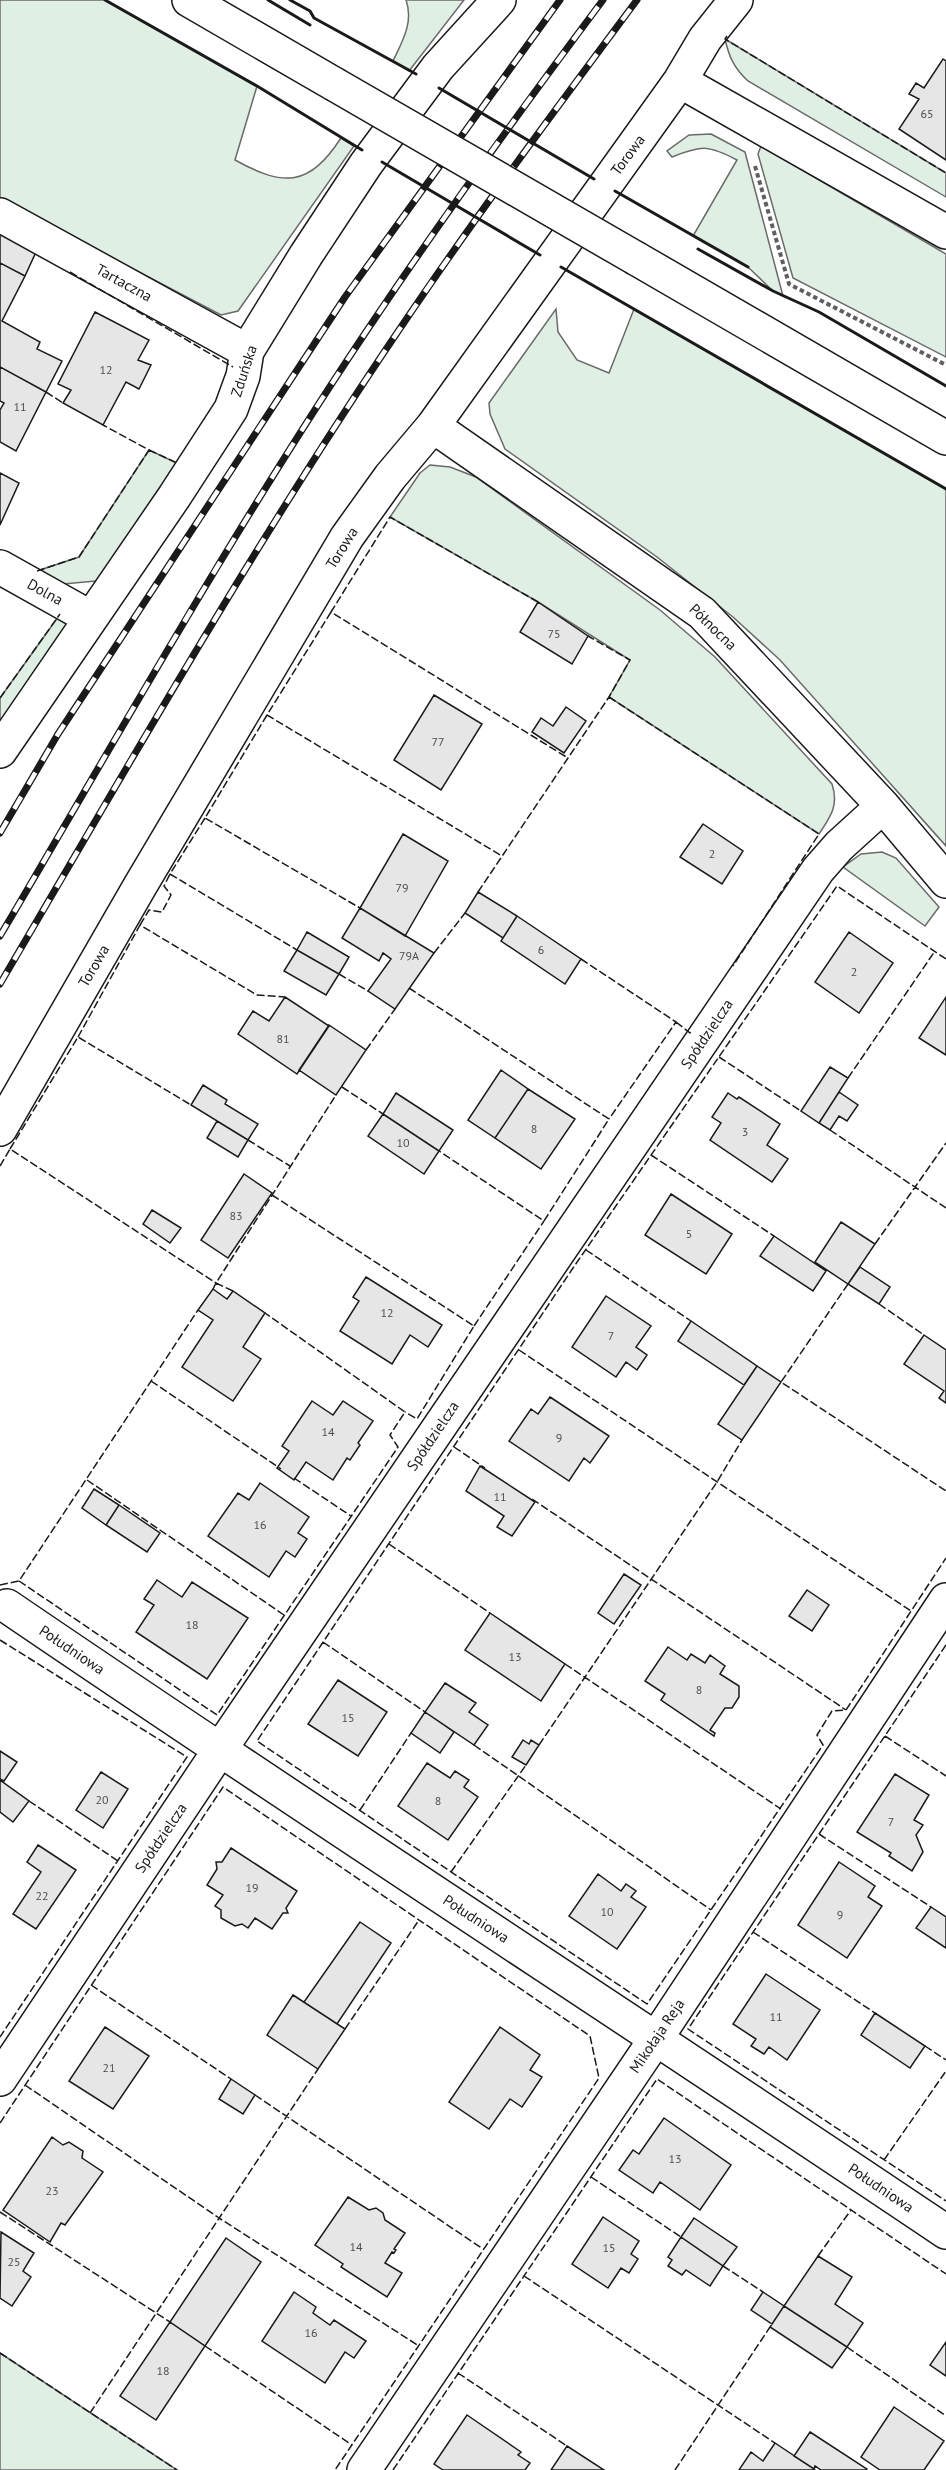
<svg xmlns="http://www.w3.org/2000/svg" width="946" height="2470" font-family="'PT Sans',sans-serif">
	<style>
		.green { fill: #e0efe3; stroke: #6a6a6a; stroke-width: 1.5 }
		.building { fill: #e6e6e6; stroke: #1a1a1a; stroke-width: 1.5 }
		.lines { fill: none; stroke-linecap: round; stroke-linejoin: round }
		.minor-casing { stroke: #1a1a1a; stroke-width: 36 }
		.primary-casing { stroke: #1a1a1a; stroke-width: 36 }
		.path { stroke: #5f5f5f; stroke-width: 4; stroke-dasharray: 4.5 3; stroke-linecap: butt }
		.minor { stroke: #fff; stroke-width: 33 }
		.primary { stroke: #fff; stroke-width: 33 }
		.rail-casing { stroke: #1a1a1a; stroke-width: 7 }
		.rail { stroke: #fff; stroke-width: 4.5; stroke-dasharray: 14; stroke-linecap: butt }
		.primary-bridge-casing { stroke: #1a1a1a; stroke-width: 36; stroke-linecap: butt }
		.primary-bridge { stroke: #fff; stroke-width: 33 }
		.fence { stroke: #1a1a1a; stroke-width: 1.5; stroke-dasharray: 8 3; stroke-linecap: butt }
		.wall { stroke: #1a1a1a; stroke-width: 3 }
		.labels { text-anchor: middle; stroke-width: 4.5; stroke-linejoin: round; paint-order: stroke }
		.number-label { font-size: 12px; fill: #4d4d4d }
		.street-label { font-size: 15px; fill: #1a1a1a; stroke: #fff }
	</style>
	<rect width="100%" height="100%" fill="#fff"/>
	<path class="green" d="M0 0H105L257 86 235 160C284 187 309 187 341 138L354 146 238 311 221 315 0 199Z
		M406 0H464L409 71 393 61C402 42 414 22 406 0Z
		M725 39 946 173V197L748 81C734 68 729 57 725 39Z
		M711 134 745 152 783 296 773 291 748 267 693 236 737 160C709 145 702 145 672 157L667 151 689 135Z
		M761 146 946 254V357L793 278 758 154Z
		M556 309 558 332 577 360 609 373 634 309 946 489V846L780 660 733 617 657 557 505 449 490 414 489 403Z
		M149 450 181 465 110 570 96 581 63 584 37 571 79 557Z
		M430 465 450 467 476 477 660 610 715 657 832 784C839 805 831 816 819 834L609 697 630 660 538 602 390 517 420 473Z
		M61 613 67 624 0 725V698Z
		M882 852 896 858 939 907 925 926 843 867 861 854Z
		M0 2353 177 2470H0Z"/>
	<path class="building" d="M943 59 946 61V160L899 129 919 99 909 94 916 83 924 88Z
		M0 233 36 252 25 276 0 263Z
		M0 263 25 276 2 321 40 342 37 349 62 361 46 392 0 367Z
		M95 312 149 340 138 360 151 365 139 389 126 382 103 425 63 403 71 390 58 384Z
		M0 367 46 392 16 451 0 442V410L4 403 0 401Z
		M0 473 19 483 0 525Z
		M538 602 588 636 572 664 520 632Z
		M434 695 482 724 441 790 394 760Z
		M566 707 586 721 564 753 532 732 541 718 553 726Z
		M703 824 743 851 722 884 680 857Z
		M403 834 448 861 405 936 360 908Z
		M478 892 517 916 503 938 465 913Z
		M360 908 434 953 395 1009 368 991 391 959 383 953 379 961 342 938Z
		M517 916 581 959 565 984 501 941Z
		M307 932 349 957 339 974 297 950Z
		M849 932 893 963 859 1013 815 982Z
		M297 950 339 974 326 995 284 971Z
		M285 997 329 1026 297 1074 238 1034 253 1011 269 1021Z
		M946 997V1055L919 1038Z
		M329 1025 366 1050 336 1095 299 1070Z
		M830 1067 848 1078 819 1123 801 1111Z
		M501 1070 528 1089 495 1138 468 1120Z
		M203 1085 227 1100 225 1104 258 1124 248 1140 191 1105Z
		M528 1089 575 1119 541 1169 495 1138Z
		M839 1092 858 1105 847 1121 839 1116 830 1130 819 1123Z
		M396 1093 453 1130 439 1151 383 1114Z
		M728 1093 737 1099 739 1097 780 1124 767 1145 788 1159 772 1182 710 1140 721 1123 712 1117Z
		M383 1114 439 1151 424 1174 368 1136Z
		M217 1121 248 1140 238 1157 207 1138Z
		M244 1174 272 1193 228 1258 201 1240Z
		M671 1194 732 1234 706 1274 645 1235Z
		M152 1210 181 1228 170 1243 143 1224Z
		M841 1222 875 1244 848 1284 815 1262Z
		M774 1236 826 1271 813 1291 760 1256Z
		M860 1267 890 1287 879 1304 848 1284Z
		M366 1277 442 1325 428 1347 410 1335 392 1364 340 1331 359 1301 353 1297Z
		M213 1289 227 1299 233 1291 265 1313 243 1347 261 1359 233 1401 182 1367 213 1320 198 1310Z
		M606 1296 651 1326 636 1347 647 1355 637 1370 626 1362 616 1377 572 1347Z
		M691 1321 757 1366 744 1385 678 1341Z
		M924 1335 946 1350V1403L939 1398 944 1391 904 1364Z
		M757 1366 781 1382 742 1440 718 1424Z
		M550 1397 609 1436 590 1463 584 1458 569 1481 509 1441 531 1409 538 1414Z
		M312 1401 333 1415 343 1401 373 1421 358 1443 360 1445 350 1460 347 1458 333 1480 306 1462 294 1480 277 1468 289 1451 282 1446Z
		M480 1466 535 1502 512 1536 497 1527 504 1516 466 1491Z
		M260 1483 309 1517 298 1533 307 1539 295 1557 286 1551 269 1577 208 1536 238 1493 249 1500Z
		M94 1489 119 1505 106 1525 82 1508Z
		M119 1505 160 1533 147 1552 106 1525Z
		M624 1574 641 1585 614 1624 598 1613Z
		M157 1580 182 1597 192 1582 248 1618 207 1679 136 1632 154 1605 144 1599Z
		M807 1590 829 1605 812 1631 789 1616Z
		M490 1613 565 1664 541 1701 465 1650Z
		M668 1647 687 1660 691 1654 705 1663 710 1655 725 1666 720 1674 739 1686V1697L732 1708H725L710 1730 715 1733 714 1736 661 1700 665 1694 645 1681Z
		M338 1680 387 1712 358 1756 308 1724Z
		M445 1683 476 1703 469 1712 488 1725 474 1745 425 1712Z
		M425 1712 454 1732 440 1753 411 1733Z
		M523 1740 529 1744 531 1740 539 1745 526 1765 512 1757Z
		M0 1751 17 1762 4 1781 0 1779Z
		M427 1763 450 1778 455 1771 469 1780 464 1787 478 1797 448 1840 398 1806Z
		M101 1772 128 1789 103 1828 76 1810Z
		M895 1774 929 1795 914 1820 923 1825 916 1835 923 1852 912 1871 889 1856 891 1853 857 1832Z
		M0 1780 29 1801 13 1822 0 1812Z
		M38 1845 76 1870 36 1929 13 1914 41 1872 27 1862Z
		M231 1848 297 1891 286 1908 288 1913H283L272 1929 255 1918 248 1928 242 1924 235 1926 221 1918V1910L215 1906 223 1895 207 1885 217 1869 216 1862H222Z
		M839 1862 875 1886 868 1897 882 1906 847 1958 798 1925Z
		M598 1874 621 1891 626 1884 636 1891 631 1897 646 1907 617 1949 569 1916Z
		M931 1907 946 1917V1948L916 1928Z
		M360 1922 391 1943 337 2024 304 2002Z
		M766 1974 820 2010 787 2060 769 2047 764 2054 751 2046 756 2039 733 2024Z
		M293 1995 345 2029 318 2069 267 2035Z
		M875 2013 925 2046 910 2068 861 2035Z
		M105 2027 149 2056 113 2109 69 2081Z
		M500 2027 540 2055 530 2070 542 2077 522 2107 510 2099 489 2129 449 2102Z
		M231 2079 255 2095 243 2114 219 2099Z
		M664 2118 731 2165 700 2210 660 2182 653 2193 619 2170 633 2150 639 2154Z
		M52 2137 63 2145 69 2142 83 2151 82 2158 103 2172 65 2225 61 2223 50 2242 3 2210Z
		M348 2197 369 2210 376 2208 383 2213 385 2220 405 2233 394 2249 396 2250 394 2253 392 2252 385 2263 402 2273 387 2297 341 2267 343 2264 315 2245Z
		M603 2217 639 2241 631 2254 638 2259 629 2273 621 2268 608 2288 572 2264Z
		M694 2218 737 2247 723 2266 681 2237Z
		M1 2232 34 2253 23 2271 31 2277 12 2306 0 2298Z
		M681 2237 723 2266 710 2286 686 2270 682 2275 668 2266 672 2260 668 2257Z
		M226 2238 261 2262 205 2346 170 2322Z
		M818 2256 852 2277 835 2304 863 2323 847 2347 784 2306Z
		M294 2292 316 2307 313 2313 330 2325 334 2320 366 2341 354 2358 345 2352 325 2383 262 2341Z
		M763 2292 784 2306 772 2324 751 2310Z
		M784 2306 847 2347 832 2368 770 2327Z
		M170 2322 205 2346 156 2420 120 2396Z
		M946 2342V2376L930 2365Z
		M894 2407 944 2441 924 2470H880L861 2457Z
		M467 2415 521 2452 518 2455 530 2463 525 2470H443L434 2464Z
		M810 2432 867 2469 866 2470H821L815 2466 814 2469 794 2456Z
		M775 2443 814 2469 815 2470H739L751 2452 763 2461Z
		M567 2446 604 2470H551Z"/>
	<g class="lines">
		<defs>
			<path id="minor" d="M680 81 946 232
				M0 215 247 351
				M433 426 702 613 883 806 946 881
				M0 567 91 618
				M0 751 174 497 231 409 243 376 247 351 306 255 366 164 438 67 499 0
				M0 1129 140 886 347 537 390 477 433 426 680 81 705 39 736 0
				M7 1606C318 1818 634 2022 946 2232
				M0 2079 219 1751 818 870 839 846 883 806
				M364 2470 657 2037 946 1600"/>
			<path id="primary" d="M189 0 334 84
				M637 259 946 438"/>
		</defs>
		<use href="#minor" class="minor-casing"/>
		<use href="#primary" class="primary-casing"/>
		<path class="path" d="M755 166 789 284 946 365"/>
		<use href="#minor" class="minor"/>
		<use href="#primary" class="primary"/>
		<defs>
			<path id="rail" d="M0 833 58 734 345 297 560 0
				M0 936C123 727 242 515 378 314 450 207 526 103 603 0
				M0 984C129 764 256 541 399 330 475 217 556 109 637 0"/>
		</defs>
		<use href="#rail" class="rail-casing"/>
		<use href="#rail" class="rail"/>
		<defs>
			<path id="primary-bridge" d="M334 84 637 259"/>
		</defs>
		<use href="#primary-bridge" class="primary-bridge-casing"/>
		<use href="#primary-bridge" class="primary-bridge"/>
		<path class="fence" d="M727 36 725 39 946 173
			M70 272 233 367
			M46 392 63 403
			M149 450 179 464
			M37 571 79 557 149 450 103 425
			M538 602 390 517 331 612 568 758
			M331 612 267 715 502 856
			M609 697 819 834 733 966
			M0 698 60 614
			M267 715 205 818 360 908
			M205 818 170 874 297 950
			M478 892 609 697 630 660 588 636
			M140 925 149 910 162 912 171 895 164 886 170 874
			M434 953 465 913
			M581 959 676 1022 609 1119
			M946 959 837 886 573 1268 257 1741 647 2004 823 1745 817 1735 832 1711 846 1710 946 1558
			M339 974 368 991
			M409 988 609 1119 544 1221 439 1151
			M676 1022 690 1033 691 1031
			M78 1037 140 925 257 995 285 997
			M366 1050 395 1009
			M719 1057 801 1111
			M848 1078 935 951
			M342 1087 383 1114
			M830 1130 946 1208
			M248 1140 290 1166
			M10 1149 78 1037 191 1105
			M651 1155 774 1236
			M0 1166 10 1149 216 1283 213 1289
			M272 1195 474 1326 417 1419 405 1412
			M875 1244 946 1143
			M586 1250 691 1321
			M848 1284 781 1382 946 1491
			M233 1291 216 1283 336 1095
			M879 1304 924 1335
			M474 1326 544 1221
			M519 1350 911 1611
			M151 1381 281 1469
			M454 1447 485 1468
			M294 1478 351 1516
			M87 1480 284 1615
			M532 1499 846 1710
			M389 1544 490 1613
			M19 1581 217 1715 398 1447 390 1435 405 1412 265 1313
			M0 1585 19 1581 198 1310
			M0 1640 187 1757 0 2037
			M323 1642 425 1712
			M946 1645 688 2029 946 2201
			M565 1664 781 1809
			M885 1736 946 1776
			M474 1745 711 1910
			M539 1745 717 1482 742 1440
			M29 1801 118 1861
			M360 1810 411 1733
			M819 1834 931 1907
			M451 1872 526 1765
			M753 1932 875 2013
			M91 1985 231 2079
			M345 2029 419 1920
			M925 2046 946 2060
			M25 2085 219 2218 419 2346
			M255 2095 483 2249
			M0 2123 223 1787 590 2036 599 2078 335 2470
			M884 2160 946 2071
			M591 2177 681 2237
			M0 2212 170 2322
			M818 2256 851 2210
			M723 2266 763 2292
			M524 2276 775 2443
			M205 2346 352 2445
			M847 2347 946 2416
			M0 2353 177 2470
			M458 2373 567 2446
			M90 2413 318 2069
			M393 2470 657 2079 946 2274
			M675 2470 770 2327"/>
		<path class="wall" d="M105 0 257 86 362 150
			M268 0 310 25
			M290 0 310 11 314 18 416 74
			M439 88 594 179
			M382 162 540 255
			M615 191 748 267
			M698 249 773 291 819 312 946 386
			M561 267 946 489"/>
	</g>
	<g class="labels">
		<g class="number-label">
			<text x="927" y="118">65</text>
			<text x="106" y="374">12</text>
			<text x="20" y="411">11</text>
			<text x="554" y="638">75</text>
			<text x="438" y="746">77</text>
			<text x="712" y="858">2</text>
			<text x="402" y="892">79</text>
			<text x="541" y="954">6</text>
			<text x="409" y="960">79A</text>
			<text x="854" y="976">2</text>
			<text x="283" y="1043">81</text>
			<text x="534" y="1133">8</text>
			<text x="745" y="1136">3</text>
			<text x="403" y="1147">10</text>
			<text x="236" y="1220">83</text>
			<text x="689" y="1238">5</text>
			<text x="387" y="1317">12</text>
			<text x="611" y="1340">7</text>
			<text x="328" y="1436">14</text>
			<text x="559" y="1442">9</text>
			<text x="500" y="1501">11</text>
			<text x="260" y="1529">16</text>
			<text x="192" y="1629">18</text>
			<text x="515" y="1661">13</text>
			<text x="699" y="1694">8</text>
			<text x="348" y="1722">15</text>
			<text x="102" y="1804">20</text>
			<text x="438" y="1805">8</text>
			<text x="891" y="1826">7</text>
			<text x="252" y="1892">19</text>
			<text x="42" y="1900">22</text>
			<text x="607" y="1916">10</text>
			<text x="840" y="1919">9</text>
			<text x="776" y="2021">11</text>
			<text x="109" y="2072">21</text>
			<text x="675" y="2163">13</text>
			<text x="52" y="2195">23</text>
			<text x="356" y="2251">14</text>
			<text x="609" y="2252">15</text>
			<text x="14" y="2266">25</text>
			<text x="311" y="2337">16</text>
			<text x="163" y="2375">18</text>
		</g>
		<g class="street-label">
			<text transform="translate(628 155) rotate(-54)" y="5">Torowa</text>
			<text transform="translate(124 283) rotate(29)" y="5">Tartaczna</text>
			<text transform="translate(244 371) rotate(-72)" y="5">Zduńska</text>
			<text transform="translate(342 548) rotate(-58)" y="5">Torowa</text>
			<text transform="translate(45 592) rotate(29)" y="5">Dolna</text>
			<text transform="translate(713 627) rotate(44)" y="5">Północna</text>
			<text transform="translate(94 966) rotate(-60)" y="5">Torowa</text>
			<text transform="translate(707 1034) rotate(-56)" y="5">Spółdzielcza</text>
			<text transform="translate(433 1436) rotate(-56)" y="5">Spółdzielcza</text>
			<text transform="translate(72 1650) rotate(34)" y="5">Południowa</text>
			<text transform="translate(161 1838) rotate(-56)" y="5">Spółdzielcza</text>
			<text transform="translate(476 1919) rotate(33)" y="5">Południowa</text>
			<text transform="translate(657 2036) rotate(-56)" y="5">Mikołaja Reja</text>
			<text transform="translate(881 2188) rotate(34)" y="5">Południowa</text>
		</g>
	</g>
</svg>
